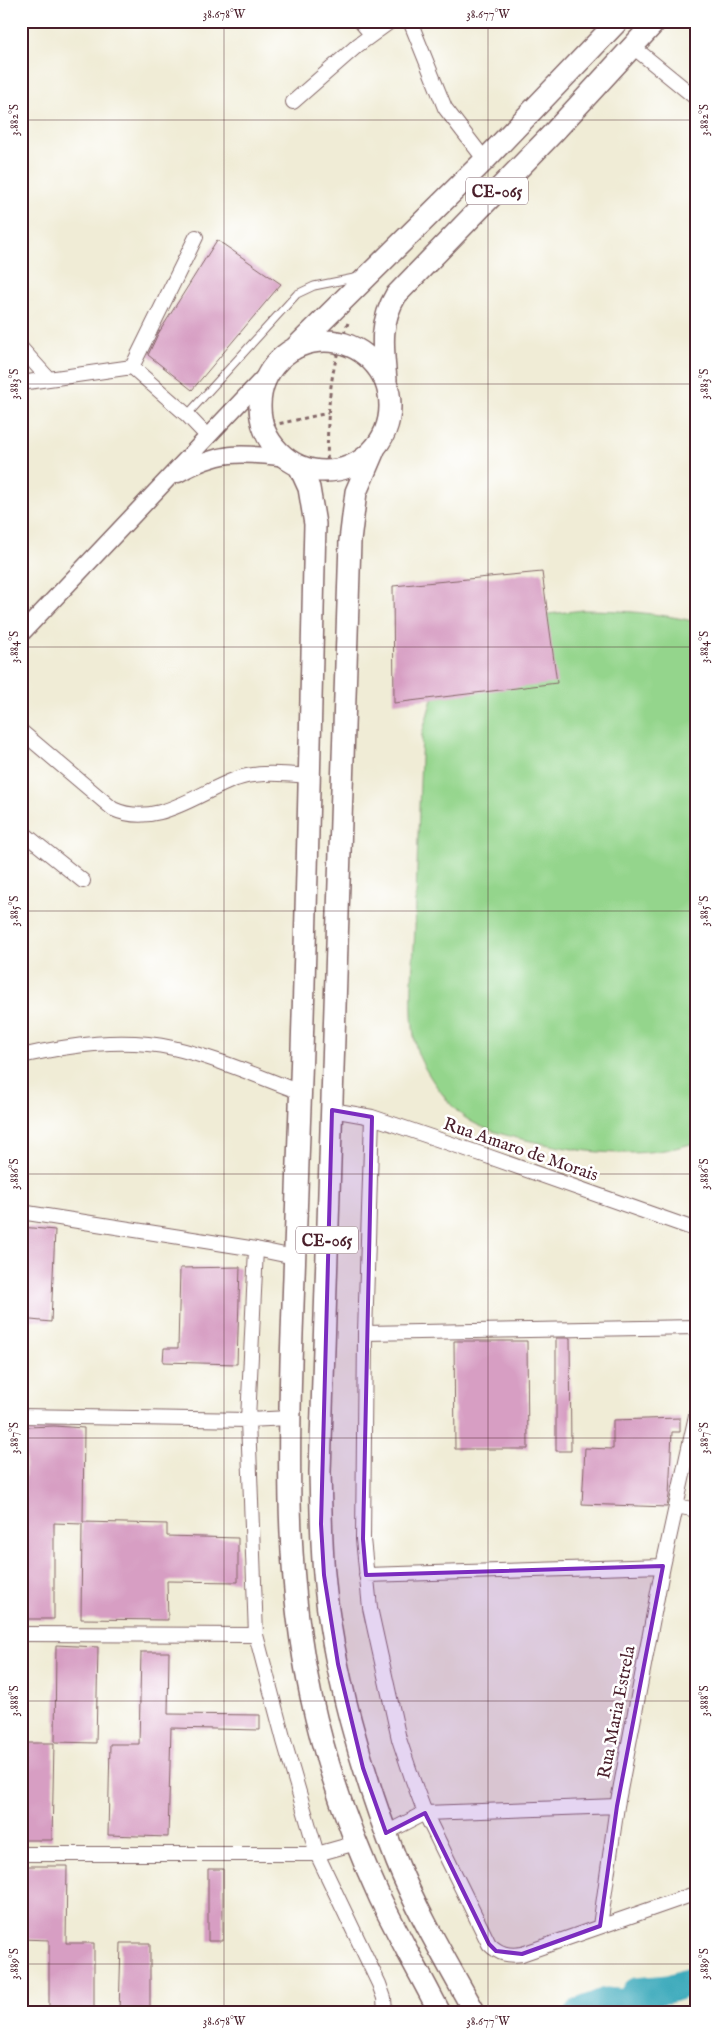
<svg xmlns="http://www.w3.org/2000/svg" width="718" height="2034" font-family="'IM FELL English',serif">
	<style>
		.green { fill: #94d58c; stroke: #6f7a5c }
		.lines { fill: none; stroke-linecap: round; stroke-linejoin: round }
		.river { stroke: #3caabc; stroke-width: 29 }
		.building { fill: #d79ec3 }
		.service-casing { stroke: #846767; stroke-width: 9 }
		.minor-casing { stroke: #846767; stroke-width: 16 }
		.tertiary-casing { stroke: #846767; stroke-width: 19 }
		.primary-casing { stroke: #846767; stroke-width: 24 }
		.path { stroke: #846767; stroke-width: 3; stroke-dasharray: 4 4; stroke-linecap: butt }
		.service { stroke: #fff; stroke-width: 7 }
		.minor { stroke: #fff; stroke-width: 14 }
		.tertiary { stroke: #fff; stroke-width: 16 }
		.primary { stroke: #fff; stroke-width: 21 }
		.marked { fill: #7b2cbf; fill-opacity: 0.2; stroke: #7b2cbf; stroke-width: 4; stroke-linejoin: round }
		.ticks { fill: none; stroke: #4a1f2b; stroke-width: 1; stroke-opacity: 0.45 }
		.labels { text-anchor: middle; stroke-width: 5; stroke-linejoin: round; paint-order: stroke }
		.shield { fill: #fff; stroke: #80626b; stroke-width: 1 }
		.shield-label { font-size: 16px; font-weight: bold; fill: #4a1f2b }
		.street-label { font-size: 18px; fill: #4a1f2b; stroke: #fff }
		.neatline { fill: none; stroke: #4a1f2b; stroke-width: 2 }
		.ticks-label { font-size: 12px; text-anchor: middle; fill: #4a1f2b }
	</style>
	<rect width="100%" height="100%" fill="#fff"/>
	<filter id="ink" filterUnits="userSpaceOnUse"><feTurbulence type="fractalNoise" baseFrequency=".02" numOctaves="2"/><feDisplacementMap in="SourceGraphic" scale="10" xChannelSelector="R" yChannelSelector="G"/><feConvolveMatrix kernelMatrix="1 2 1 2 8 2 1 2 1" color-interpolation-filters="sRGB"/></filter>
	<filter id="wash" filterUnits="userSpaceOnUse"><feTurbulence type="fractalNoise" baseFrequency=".0096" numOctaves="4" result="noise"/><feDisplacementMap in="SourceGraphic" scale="20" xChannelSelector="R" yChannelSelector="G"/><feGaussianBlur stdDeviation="1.12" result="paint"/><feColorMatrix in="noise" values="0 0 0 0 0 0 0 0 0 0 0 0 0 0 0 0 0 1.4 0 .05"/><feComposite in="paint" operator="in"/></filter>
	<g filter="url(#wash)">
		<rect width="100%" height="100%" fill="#f0ecd6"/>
		<path class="green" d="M583 610C621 610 659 613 697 622V1142C647 1159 590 1154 540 1143 512 1137 474 1130 454 1108 441 1094 420 1065 416 1047 408 1009 413 969 415 930 417 865 419 799 422 734L432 699 450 670 520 621 549 614Z"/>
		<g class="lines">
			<path class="river" d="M579 2013 606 2002 629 2004 636 1992 668 1989 697 1980"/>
		</g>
		<g id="blocks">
			<path class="building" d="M217 240 281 284 192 390 148 355 158 334Z
				M542 572 557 683 394 703 393 586Z
				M21 1227 55 1230 51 1322 21 1319Z
				M240 1267 237 1364 163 1362 164 1348H178L180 1268Z
				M556 1338H570L571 1451H556Z
				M454 1341H527L528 1449H455Z
				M680 1418V1432H672L669 1496 667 1507 582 1504 585 1448 613 1449V1420Z
				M54 1426 84 1428 83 1522 167 1524V1536L238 1538V1582L167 1581 168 1620 81 1619 82 1524 54 1523V1619H23L26 1427Z
				M56 1645 98 1647 96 1743 55 1742Z
				M141 1652H169L168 1714 260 1715V1730L171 1728 168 1837 108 1835 110 1744H139Z
				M25 1743H54L52 1840H23Z
				M21 1866H67L66 1943H94V2013H49V1940L21 1939Z
				M208 1869H223V1941H208Z
				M121 1943H150V2013H119Z"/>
		</g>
	</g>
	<g filter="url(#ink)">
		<use href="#blocks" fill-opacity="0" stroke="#846767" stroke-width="1"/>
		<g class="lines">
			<defs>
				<path id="service" d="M187 415 297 294 314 286 359 277"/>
				<path id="minor" d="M360 21 372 35
					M410 21 445 108 485 160
					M632 46 697 99
					M293 102 358 45 391 21
					M21 348 48 378
					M132 367 196 237
					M21 383 132 367 187 415 208 437
					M21 731 113 809C156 829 197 793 236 779 260 771 285 774 309 776
					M21 831 83 881
					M21 1056C70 1045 123 1037 173 1048 217 1058 259 1077 300 1092
					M332 1110 372 1117 484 1155 697 1230
					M372 1117 365 1333 363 1539 370 1608 399 1739 412 1778 425 1813 489 1944C499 1954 508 1956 522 1954L697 1893
					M21 1212 256 1249 248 1420 256 1635 284 1741 317 1854 379 1984 384 1998 385 2013
					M256 1249 294 1257
					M365 1333 697 1327
					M21 1416 248 1420 289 1418
					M676 1506 697 1510
					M366 1575 663 1566
					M21 1634 256 1635
					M386 1833 425 1813 617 1806
					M21 1854H317L356 1843
					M600 1926 617 1806 663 1566 697 1411"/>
				<path id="tertiary" d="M178 474C219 451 239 452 285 458
					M21 634 266 375"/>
				<path id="primary" d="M260 406a65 65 0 1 1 130 0a65 65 0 1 1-130 0Z
					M294 349 485 160 618 21
					M386 380C383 348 379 323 396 295L554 132 656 21
					M374 450 356 492 350 541 320 1472C321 1506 321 1540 324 1574 332 1669 362 1773 397 1862 418 1914 448 1964 475 2013
					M299 466 309 488 315 524C310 727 307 931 299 1134 296 1210 293 1286 291 1362 288 1477 287 1584 311 1696 326 1766 350 1833 380 1898 399 1937 420 1974 440 2013"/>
			</defs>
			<use href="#service" class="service-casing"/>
			<use href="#minor" class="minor-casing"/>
			<use href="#tertiary" class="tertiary-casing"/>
			<use href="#primary" class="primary-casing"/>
			<path class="path" d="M264 427 328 413
				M327 484C328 426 325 377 348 323"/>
			<use href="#service" class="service"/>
			<use href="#minor" class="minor"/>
			<use href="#tertiary" class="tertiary"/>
			<use href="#primary" class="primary"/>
		</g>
	</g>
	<path class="marked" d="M332 1110 372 1117 363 1539 366 1575 663 1566 617 1806 600 1926 522 1954 496 1951 489 1944 425 1813 386 1833 363 1768 338 1664 324 1575 321 1524Z"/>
	<path class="ticks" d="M224 21V2013M488 21V2013M21 120H697M21 384H697M21 647H697M21 911H697M21 1174H697M21 1438H697M21 1701H697M21 1964H697"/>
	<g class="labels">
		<g class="shield">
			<rect x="466" y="177.5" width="62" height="27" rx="4"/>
			<rect x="296" y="1226.5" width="62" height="27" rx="4"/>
		</g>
		<g class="shield-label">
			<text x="497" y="197">CE-065</text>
			<text x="327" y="1246">CE-065</text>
		</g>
		<g class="street-label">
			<text transform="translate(521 1149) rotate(19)" y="6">Rua Amaro de Morais</text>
			<text transform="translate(616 1712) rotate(-79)" y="6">Rua Maria Estrela</text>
		</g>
	</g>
	<rect width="718" height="2034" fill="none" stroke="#fff" stroke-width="55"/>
	<rect x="28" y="28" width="662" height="1978" class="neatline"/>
	<g class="ticks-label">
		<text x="224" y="18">38.678°W</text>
		<text x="488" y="18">38.677°W</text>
		<text transform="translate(14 120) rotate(-90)" y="4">3.882°S</text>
		<text transform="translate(704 120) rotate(-90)" y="4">3.882°S</text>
		<text transform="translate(14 384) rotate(-90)" y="4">3.883°S</text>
		<text transform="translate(704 384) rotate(-90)" y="4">3.883°S</text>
		<text transform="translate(14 647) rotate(-90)" y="4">3.884°S</text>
		<text transform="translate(704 647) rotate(-90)" y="4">3.884°S</text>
		<text transform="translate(14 911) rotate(-90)" y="4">3.885°S</text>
		<text transform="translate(704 911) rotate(-90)" y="4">3.885°S</text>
		<text transform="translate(14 1174) rotate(-90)" y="4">3.886°S</text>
		<text transform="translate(704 1174) rotate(-90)" y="4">3.886°S</text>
		<text transform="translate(14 1438) rotate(-90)" y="4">3.887°S</text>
		<text transform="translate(704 1438) rotate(-90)" y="4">3.887°S</text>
		<text transform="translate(14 1701) rotate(-90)" y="4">3.888°S</text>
		<text transform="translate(704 1701) rotate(-90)" y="4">3.888°S</text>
		<text transform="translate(14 1964) rotate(-90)" y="4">3.889°S</text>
		<text transform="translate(704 1964) rotate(-90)" y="4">3.889°S</text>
		<text x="224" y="2025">38.678°W</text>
		<text x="488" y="2025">38.677°W</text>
	</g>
</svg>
